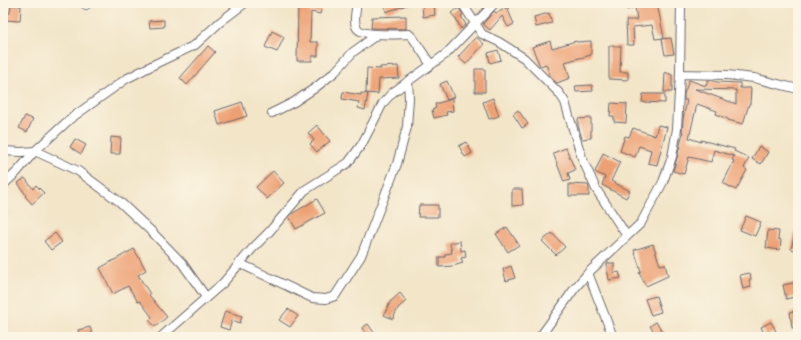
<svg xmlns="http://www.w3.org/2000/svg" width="801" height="340" font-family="'Libre Caslon Text',serif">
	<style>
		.building { fill: #eda073; fill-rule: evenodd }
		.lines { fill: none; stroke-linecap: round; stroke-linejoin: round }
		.minor-casing { stroke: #6b666c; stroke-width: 10 }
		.minor { stroke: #fff; stroke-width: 8 }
	</style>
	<rect width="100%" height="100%" fill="#fcf5e5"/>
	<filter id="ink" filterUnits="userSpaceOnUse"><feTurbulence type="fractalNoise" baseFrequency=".025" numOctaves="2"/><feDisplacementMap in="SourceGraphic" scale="8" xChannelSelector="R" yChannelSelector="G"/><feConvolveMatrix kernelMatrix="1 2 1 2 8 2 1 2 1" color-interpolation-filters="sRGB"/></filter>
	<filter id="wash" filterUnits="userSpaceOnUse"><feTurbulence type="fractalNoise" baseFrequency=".012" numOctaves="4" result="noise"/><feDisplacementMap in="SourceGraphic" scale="16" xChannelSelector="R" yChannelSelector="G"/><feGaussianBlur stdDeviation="0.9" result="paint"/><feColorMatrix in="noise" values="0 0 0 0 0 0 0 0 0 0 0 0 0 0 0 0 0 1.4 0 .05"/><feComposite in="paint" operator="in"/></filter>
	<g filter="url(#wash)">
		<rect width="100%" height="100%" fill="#f2e5c8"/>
		<g id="blocks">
			<path class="building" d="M298 3H308L322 7 320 14 311 12 310 42H318V56H312V61H297Z
				M384 3H410V4L386 12Z
				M422 3H434L435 15 423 17Z
				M625 3H657L664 38 655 39 652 25 633 27 634 45H627L626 20H637L635 7 627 10Z
				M11 5 21 6 20 21 3 20V13H10Z
				M511 6 508 10 514 24 508 27 502 16 490 30 483 24 494 11 496 13Z
				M459 8 463 15 461 16 466 25 461 29 456 19 451 13Z
				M549 13 552 23 536 27 534 17Z
				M406 16V29L371 28 372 17Z
				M164 20V27L150 28 149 21Z
				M272 31 284 37 277 52 265 47Z
				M476 37 484 44 466 64 458 57Z
				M671 38 674 54 665 55 662 39Z
				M550 41 552 48 576 41 577 42 591 41V55L565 62 570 78 557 83 551 78 546 64 540 66 532 47Z
				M208 46 215 52 187 85 180 78Z
				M609 46H621L620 72H628V80L609 79Z
				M498 50 501 60 490 63 488 53Z
				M398 66 399 78 379 79 378 94 366 93 367 68 381 69 380 67Z
				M475 69H485V92H475Z
				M665 72 672 75V92H664Z
				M689 80 706 86 708 80H711L717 82 740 83V88H751L750 104H749L743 124 728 120V119L716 114 717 111 697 104 689 138 701 142V140L716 144 735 149 734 151 749 158 744 168 747 170 736 190 723 183 734 161 732 160 734 156 714 150 711 162 689 157 684 174 673 171 677 158 683 132H682L683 119 687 100H684V94ZM695 89 736 90V104Z
				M447 81 454 97 447 100 440 84Z
				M592 85 593 91 576 92 575 86Z
				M343 92 361 95V93L368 94 365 110 358 108 359 102 342 99Z
				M643 94H665V103L642 102Z
				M493 98 499 116 489 119 483 102Z
				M452 99 453 111 446 112 447 115 434 118 432 110 436 108 435 104Z
				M242 102 247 116 219 125 215 111Z
				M611 103 627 104 626 123 614 122V116H610Z
				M518 110 528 124 522 128 513 114Z
				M25 116 33 119 27 132 19 128Z
				M591 118V138L582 139 578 125V119Z
				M317 125 330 141 317 152 310 144 314 140 308 133Z
				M658 125 667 127 657 165 648 163 651 150 639 146 635 157 620 151 625 136 629 137 633 128 655 136Z
				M111 137 121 138 120 154H110Z
				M75 139 86 145 81 154 70 147Z
				M466 142 472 153 465 157 459 146Z
				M759 146 768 152 761 164 752 159Z
				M566 148 575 170 568 173 570 180 564 182 553 153Z
				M603 153 620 162 611 181 630 191 626 198 602 185 605 177 595 172Z
				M273 171 284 183 267 199 256 187Z
				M25 178 33 189 36 185 44 193 32 204 25 196 26 195 18 183Z
				M569 184 588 185 589 188V196H569Z
				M512 189H522L523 205 512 206Z
				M317 199 325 213 296 229 289 217 293 213Z
				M419 205H438V217H418Z
				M746 216 761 222 755 236 740 230Z
				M507 227 519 245 508 252 496 234Z
				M796 229 798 230V251L791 249Z
				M768 230 779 231 778 239 781 240 780 250 766 248Z
				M55 233 62 242 51 250 44 241Z
				M552 233 565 247 556 255 542 241Z
				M460 241 461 251 465 250 466 257 461 258 463 263 453 266 439 267V257H445V254L452 253 450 243Z
				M653 244 660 265 665 264 668 276 646 286 639 272 641 271 634 250Z
				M134 249 146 270 138 275 150 294 149 295 167 317 155 327 149 320 152 317 140 301 138 302 128 286 113 294 100 268Z
				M607 263H614V273L619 272 621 278 609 280 608 273H607Z
				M511 266 515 278 506 281 503 269Z
				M750 273 751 279 749 280 751 287 743 289 740 275Z
				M798 282V296L786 299 783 285Z
				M400 293 406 301 398 308 393 319 384 315 390 302Z
				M656 296 661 312 651 315 645 299Z
				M288 309 298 316 290 327 279 320Z
				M225 311 242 316 240 323 232 320 229 330 220 327Z
				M798 311V327L792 328 790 312Z
				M656 322 667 337H658L650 326Z
				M771 322 776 331 766 337 761 327Z
				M368 324 377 337H369L362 328Z
				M90 327 93 337H80L78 330Z"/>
		</g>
	</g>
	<g filter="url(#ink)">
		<use href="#blocks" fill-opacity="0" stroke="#6b666c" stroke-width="1"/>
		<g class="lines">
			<defs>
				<path id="minor" d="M86 3V5
					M357 3C356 10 353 22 357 28 362 37 399 34 409 34L413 38 431 65
					M462 3 482 34 499 42 524 58 559 93 565 102 569 116 582 158 596 189 627 236
					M680 74 727 75 754 78 798 89
					M272 113 294 102 315 88 335 72 353 52 378 34
					M3 151 21 152 35 151 78 171 120 202 152 232 182 263 206 297
					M3 185 17 172 35 151 70 119 126 79 157 63 195 45 220 22 245 3
					M239 263 312 298 326 299 335 296 361 256 397 164 407 127 409 98 408 81
					M588 273 613 337
					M161 337 223 283 252 249 269 232 305 190 348 163 362 144 383 103 392 93 446 54 495 3
					M540 337 575 288 588 273 641 223 663 182 672 157 677 129 680 74 681 3"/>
			</defs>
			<use href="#minor" class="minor-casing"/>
			<use href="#minor" class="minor"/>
		</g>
	</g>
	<rect width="801" height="340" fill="none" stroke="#fcf5e5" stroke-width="16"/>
</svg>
